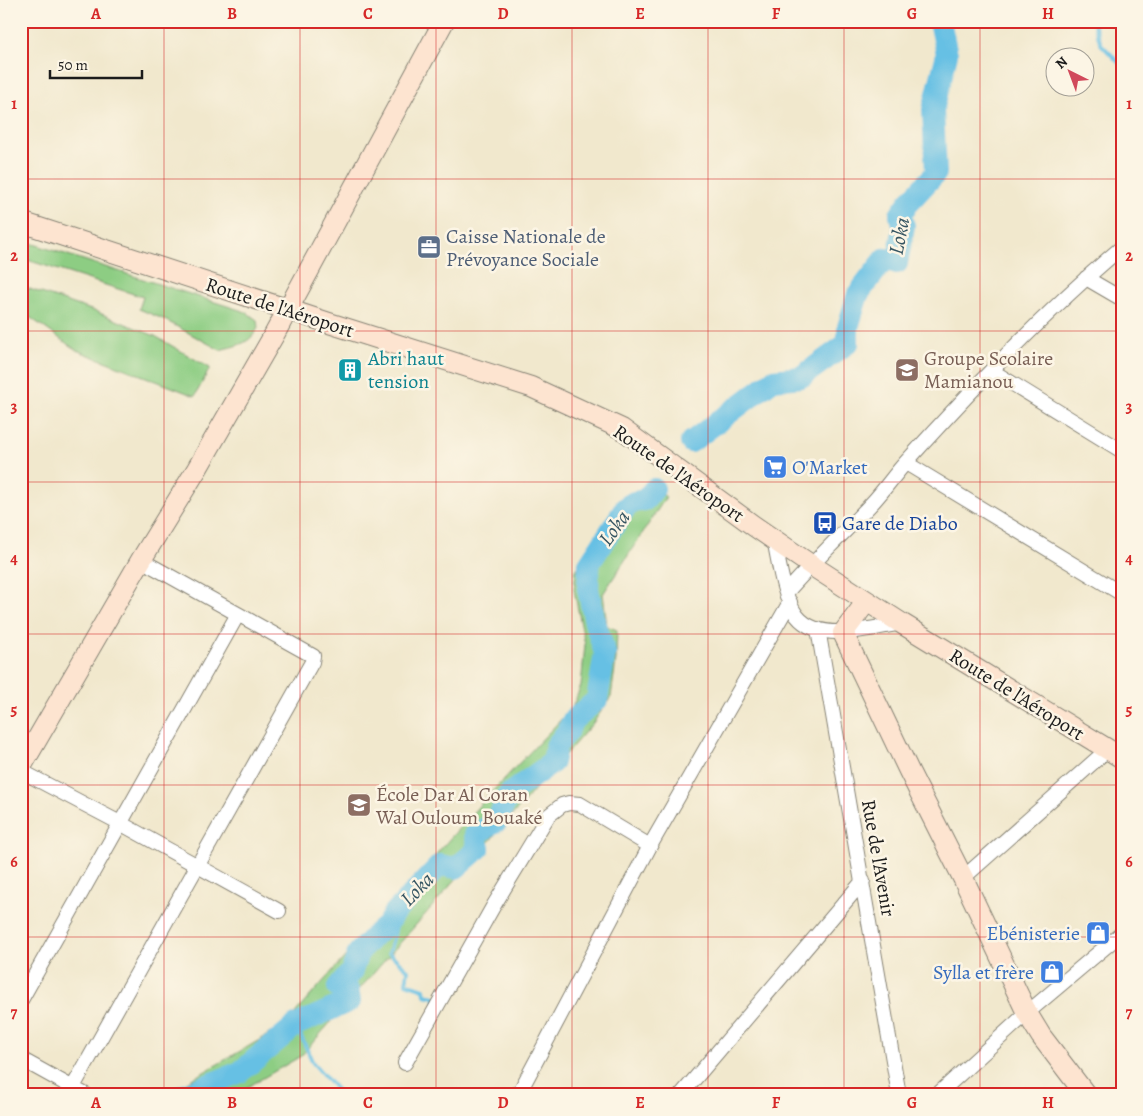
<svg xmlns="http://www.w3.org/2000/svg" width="1143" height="1116" font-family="Alegreya,serif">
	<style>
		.green { fill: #8dcd83; stroke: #547450 }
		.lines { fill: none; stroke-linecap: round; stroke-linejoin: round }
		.stream { stroke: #66c0e4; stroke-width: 4 }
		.river { stroke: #66c0e4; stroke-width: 22 }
		.street-casing { stroke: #868274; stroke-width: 16 }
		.secondary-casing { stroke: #868274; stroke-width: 22 }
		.street { stroke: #fff; stroke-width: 14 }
		.secondary { stroke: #fde4d0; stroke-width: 20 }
		.grid { fill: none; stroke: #d62828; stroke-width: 1; stroke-opacity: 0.55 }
		.labels { text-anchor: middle; stroke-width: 5; stroke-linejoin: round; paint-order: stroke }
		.service-label { font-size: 20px; fill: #4e5e75; stroke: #fcf5e5; text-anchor: start }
		.street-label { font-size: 20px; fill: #1c1c1c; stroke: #fcf5e5 }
		.culture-label { font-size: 20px; fill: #0d838f; stroke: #fcf5e5; text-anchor: start }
		.education-label { font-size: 20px; fill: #785e54; stroke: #fcf5e5; text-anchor: start }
		.shop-label { font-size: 20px; fill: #366cbe; stroke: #fcf5e5; text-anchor: end }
		.transit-label { font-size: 20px; fill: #164399; stroke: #fcf5e5; text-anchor: start }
		.water-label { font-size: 21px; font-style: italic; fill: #365562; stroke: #fcf5e5 }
		.neatline { fill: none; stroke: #d62828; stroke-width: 2 }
		.grid-label { font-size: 16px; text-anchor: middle; font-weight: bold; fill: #d62828 }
	</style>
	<rect width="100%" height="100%" fill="#fcf5e5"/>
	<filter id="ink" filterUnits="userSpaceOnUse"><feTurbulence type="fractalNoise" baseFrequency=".02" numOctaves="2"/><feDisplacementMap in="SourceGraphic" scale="10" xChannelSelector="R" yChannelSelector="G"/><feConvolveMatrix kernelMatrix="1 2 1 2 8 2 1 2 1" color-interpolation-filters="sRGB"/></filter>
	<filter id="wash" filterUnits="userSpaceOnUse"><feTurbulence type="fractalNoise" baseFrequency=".0096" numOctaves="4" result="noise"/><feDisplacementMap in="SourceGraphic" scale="20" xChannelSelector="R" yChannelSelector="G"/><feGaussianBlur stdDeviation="1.12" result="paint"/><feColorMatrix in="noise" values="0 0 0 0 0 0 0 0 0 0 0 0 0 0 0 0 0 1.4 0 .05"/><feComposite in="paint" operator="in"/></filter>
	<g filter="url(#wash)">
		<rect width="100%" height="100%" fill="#f1e8cd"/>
		<path class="green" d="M21 240 246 312 257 320 258 328C249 345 237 345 220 350L163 319 139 309 143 297 21 258Z
			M21 286 97 312 155 336 210 368 195 396 76 350 21 311Z
			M646 483 666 497 603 594 607 626 617 630 616 660 611 697 593 723 301 1056 234 1095H164L263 1038 288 1021 485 799 572 708 581 686 585 645 574 590 576 570Z"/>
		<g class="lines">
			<path class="stream" d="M1093 21 1101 44 1122 66
				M387 925 395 931 389 953 408 970 406 983 424 989 425 995 435 997V1002
				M296 1025 313 1063 341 1095"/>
			<path class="river" d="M691 442 773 380 801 377 848 343V327L858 294 885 259 897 263 904 226 900 215 909 202 936 173 933 110 947 54 940 21
				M183 1095 240 1072 296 1025 350 1001 348 990 338 987 352 971 358 953 374 936 387 925 393 914 440 865 456 868 479 848 475 835 497 821 509 794 553 762 556 746 567 732 573 720 597 700 605 653 595 622 588 589 589 564 626 507 634 502 645 500 654 489"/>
		</g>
	</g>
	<g filter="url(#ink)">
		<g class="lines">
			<defs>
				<path id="street" d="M1086 278 1122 299
					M992 371 1122 451
					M906 463 1122 594
					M774 539C779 562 783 598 797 616 819 644 872 628 901 623
					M786 593C814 561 844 533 873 502 885 489 895 474 907 461 974 387 1045 312 1122 247
					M818 629 899 1095
					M21 771 120 823 279 911
					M963 878 1107 750
					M21 1000 238 614
					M21 1059 86 1095
					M405 1063 494 905 548 816 562 805 569 803 580 804 650 846
					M73 1087 312 662 313 656 141 560
					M518 1095 650 846 790 602
					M681 1095 863 881
					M937 1095 1027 1013 1122 933"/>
				<path id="secondary" d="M21 222 329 323 531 387 622 429 754 526 811 565 901 623 1122 758
					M867 601 843 633 909 771 963 878 1027 1013 1041 1036 1086 1095
					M21 767 141 560 197 469 274 335 444 21"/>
			</defs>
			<use href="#street" class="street-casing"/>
			<use href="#secondary" class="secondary-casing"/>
			<use href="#street" class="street"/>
			<use href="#secondary" class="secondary"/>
		</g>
	</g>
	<path class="grid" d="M164 21V1095M300 21V1095M436 21V1095M572 21V1095M708 21V1095M844 21V1095M980 21V1095M21 179H1122M21 331H1122M21 482H1122M21 634H1122M21 785H1122M21 937H1122"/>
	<defs>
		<symbol id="office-square" viewBox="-11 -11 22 22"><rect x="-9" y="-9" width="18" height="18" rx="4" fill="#5c6f8a" stroke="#fcf5e5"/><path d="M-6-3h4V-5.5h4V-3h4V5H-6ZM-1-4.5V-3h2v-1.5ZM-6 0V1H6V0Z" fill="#fff"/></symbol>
		<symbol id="building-square" viewBox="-11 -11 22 22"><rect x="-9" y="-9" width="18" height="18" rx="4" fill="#0f9aa8" stroke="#fcf5e5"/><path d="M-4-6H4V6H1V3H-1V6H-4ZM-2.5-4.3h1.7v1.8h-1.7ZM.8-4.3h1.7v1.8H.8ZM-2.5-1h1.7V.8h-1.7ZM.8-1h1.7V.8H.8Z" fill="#fff"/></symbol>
		<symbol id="school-square" viewBox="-11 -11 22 22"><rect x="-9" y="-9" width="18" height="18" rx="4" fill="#8d6e63" stroke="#fcf5e5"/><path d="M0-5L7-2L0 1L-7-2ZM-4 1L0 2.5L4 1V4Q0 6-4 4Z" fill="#fff"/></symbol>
		<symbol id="supermarket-square" viewBox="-11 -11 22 22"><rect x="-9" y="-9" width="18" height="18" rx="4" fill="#3f7fe0" stroke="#fcf5e5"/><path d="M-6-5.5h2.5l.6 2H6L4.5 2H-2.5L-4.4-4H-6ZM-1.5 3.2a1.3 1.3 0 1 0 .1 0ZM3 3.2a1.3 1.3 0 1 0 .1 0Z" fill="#fff"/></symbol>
		<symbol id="bus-square" viewBox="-11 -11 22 22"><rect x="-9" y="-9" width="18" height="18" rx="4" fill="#1a4fb4" stroke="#fcf5e5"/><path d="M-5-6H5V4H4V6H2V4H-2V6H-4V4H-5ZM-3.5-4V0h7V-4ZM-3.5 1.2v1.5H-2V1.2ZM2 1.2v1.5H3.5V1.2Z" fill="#fff"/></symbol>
		<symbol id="shop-square" viewBox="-11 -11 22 22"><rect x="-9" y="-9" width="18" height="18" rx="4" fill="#3f7fe0" stroke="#fcf5e5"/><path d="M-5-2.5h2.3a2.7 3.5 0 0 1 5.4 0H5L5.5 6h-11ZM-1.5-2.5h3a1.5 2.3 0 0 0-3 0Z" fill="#fff"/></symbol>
	</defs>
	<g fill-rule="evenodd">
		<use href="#office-square" x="415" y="233" width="28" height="28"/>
		<use href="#building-square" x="336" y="356" width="28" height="28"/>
		<use href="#school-square" x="893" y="356" width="28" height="28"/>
		<use href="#supermarket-square" x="761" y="453" width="28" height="28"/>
		<use href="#bus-square" x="811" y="509" width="28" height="28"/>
		<use href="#school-square" x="345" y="791" width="28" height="28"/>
		<use href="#shop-square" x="1084" y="919" width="28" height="28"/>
		<use href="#shop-square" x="1038" y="958" width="28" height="28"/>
	</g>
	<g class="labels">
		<g class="service-label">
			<text x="446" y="243">Caisse Nationale de<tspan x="446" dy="23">Prévoyance Sociale</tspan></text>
		</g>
		<g class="street-label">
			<text transform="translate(280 307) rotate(18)" y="7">Route de l'Aéroport</text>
			<text transform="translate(679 473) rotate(35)" y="7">Route de l'Aéroport</text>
			<text transform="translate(1017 694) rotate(32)" y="7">Route de l'Aéroport</text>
			<text transform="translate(879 858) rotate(80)" y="7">Rue de l'Avenir</text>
		</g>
		<g class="culture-label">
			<text x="368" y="365">Abri haut<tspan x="368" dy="23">tension</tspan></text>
		</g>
		<g class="education-label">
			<text x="924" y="365">Groupe Scolaire<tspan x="924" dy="23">Mamianou</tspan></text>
			<text x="376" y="801">École Dar Al Coran<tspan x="376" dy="23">Wal Ouloum Bouaké</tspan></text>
		</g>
		<g class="shop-label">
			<text x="792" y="474" text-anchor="start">O'Market</text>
			<text x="1080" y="940">Ebénisterie</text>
			<text x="1034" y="979">Sylla et frère</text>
		</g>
		<g class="transit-label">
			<text x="842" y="530">Gare de Diabo</text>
		</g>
		<g class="water-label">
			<text transform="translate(899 236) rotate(-79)" y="7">Loka</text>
			<text transform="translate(614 528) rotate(-54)" y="7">Loka</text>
			<text transform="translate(417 889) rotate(-46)" y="7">Loka</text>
		</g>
	</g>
	<rect width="1143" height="1116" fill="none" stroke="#fcf5e5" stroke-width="55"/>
	<g transform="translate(1070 72) rotate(318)"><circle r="24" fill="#fcf5e5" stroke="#a29e95"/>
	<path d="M0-4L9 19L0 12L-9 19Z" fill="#d1495b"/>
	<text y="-8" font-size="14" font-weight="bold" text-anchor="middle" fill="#1c1c1c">N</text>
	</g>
	<path d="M50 70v8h92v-8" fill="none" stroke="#1c1c1c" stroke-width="2.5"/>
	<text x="58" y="70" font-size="15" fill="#1c1c1c" stroke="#fcf5e5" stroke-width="4" paint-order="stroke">50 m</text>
	<rect x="28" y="28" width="1088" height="1060" class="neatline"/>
	<g class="grid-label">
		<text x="96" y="19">A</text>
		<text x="232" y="19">B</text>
		<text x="368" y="19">C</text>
		<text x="503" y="19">D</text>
		<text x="640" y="19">E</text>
		<text x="776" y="19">F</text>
		<text x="912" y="19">G</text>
		<text x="1048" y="19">H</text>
		<text x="14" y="109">1</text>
		<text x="1129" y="109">1</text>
		<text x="14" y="261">2</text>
		<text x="1129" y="261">2</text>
		<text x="14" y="412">3</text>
		<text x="1129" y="412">3</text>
		<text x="14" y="564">4</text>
		<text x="1129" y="564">4</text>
		<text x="14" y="715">5</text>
		<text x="1129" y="715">5</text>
		<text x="14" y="867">6</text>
		<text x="1129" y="867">6</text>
		<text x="14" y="1018">7</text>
		<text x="1129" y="1018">7</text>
		<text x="96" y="1108">A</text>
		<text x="232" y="1108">B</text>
		<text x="368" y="1108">C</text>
		<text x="503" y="1108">D</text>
		<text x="640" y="1108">E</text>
		<text x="776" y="1108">F</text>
		<text x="912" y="1108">G</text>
		<text x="1048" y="1108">H</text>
	</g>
</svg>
